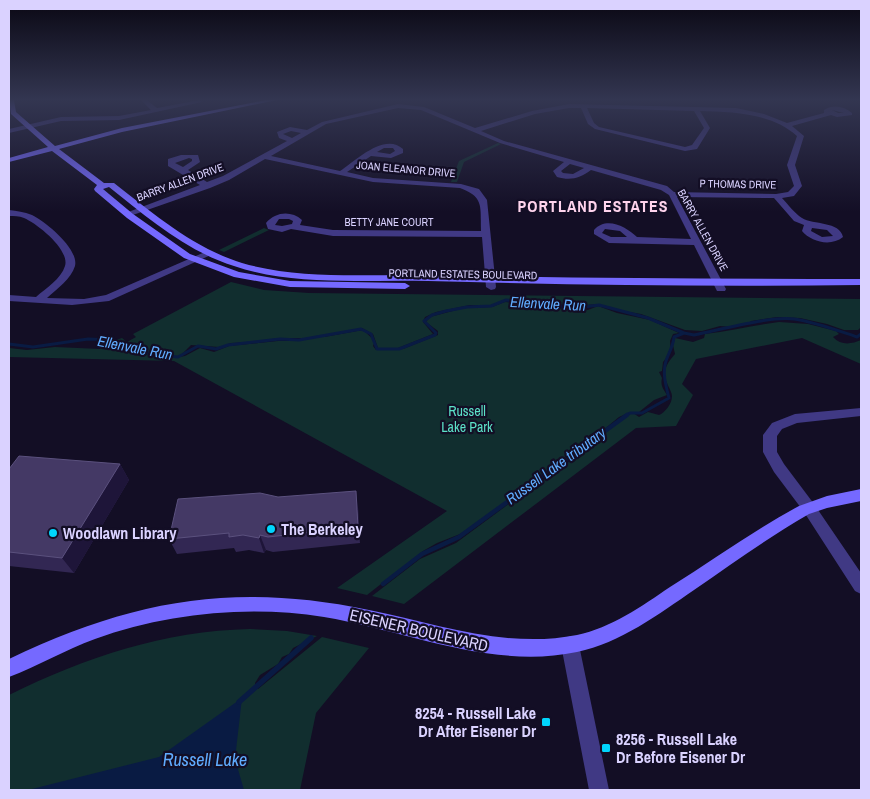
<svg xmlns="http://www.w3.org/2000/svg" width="870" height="799" font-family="'Archivo Narrow',sans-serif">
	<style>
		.green { fill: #112e2f; fill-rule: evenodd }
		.water { fill: #091b43 }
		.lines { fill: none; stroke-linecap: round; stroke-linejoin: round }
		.stream-far2 { stroke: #091b43; stroke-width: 3 }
		.stream-far1 { stroke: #091b43; stroke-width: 4.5 }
		.stream { stroke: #091b43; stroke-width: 5.5 }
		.street { fill: #403984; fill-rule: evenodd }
		.secondary { fill: #7569ff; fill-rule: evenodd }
		.wall { fill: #322753 }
		.shaded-wall { fill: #1e1539 }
		.building { fill: #443965; stroke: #5b517e }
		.poi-dot { fill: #00d5fd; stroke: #130e25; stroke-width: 2 }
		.labels { text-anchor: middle; stroke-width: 4.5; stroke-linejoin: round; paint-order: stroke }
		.far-street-label { font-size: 11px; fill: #dad2ff; stroke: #130e25 }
		.park-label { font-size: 14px; fill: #5ce1c8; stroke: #130e25 }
		.water-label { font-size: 15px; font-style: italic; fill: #60acff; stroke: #130e25 }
		.far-district-label { font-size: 16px; font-weight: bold; letter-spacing: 1px; fill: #ffd4ed; stroke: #130e25 }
		.near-poi-label { font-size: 16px; font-weight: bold; fill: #dad2ff; stroke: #130e25; text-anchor: start }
		.near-street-label { font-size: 16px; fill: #dad2ff; stroke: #130e25 }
		.near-water-label { font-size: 18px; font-style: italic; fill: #60acff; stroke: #130e25 }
	</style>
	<rect width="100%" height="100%" fill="#130e25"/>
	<path class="green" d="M498 143 501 144 464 162 457 182H451L459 161Z
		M264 228 269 230 224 252 219 250Z
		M231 282 264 290 309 293 861 299V327L858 330H844L827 324 800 318 777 317 751 321 749 323 732 327 720 326 702 331 685 330 641 314 612 309 598 304 575 306 506 299 489 306 470 305 436 312 425 317 423 322 433 334 398 348H378L373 334 362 328 312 337H324L363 330 375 341 373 346 376 350 403 349 438 335V331L426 322 430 317 464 308 492 307 505 302 577 310H588L598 306 617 313 650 320 679 333 673 334 670 341 671 352 663 362 662 371 659 372 662 378C660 386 664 390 667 395L654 400 639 412H630L619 417 568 459 535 479 481 520 460 534 437 543 423 551 367 595 337 588 447 511 174 361 9 357V348L27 350 55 347 100 349 99 343 120 348 123 345 102 341 98 338 116 340 122 338 127 342 136 337 133 334ZM281 338H310L299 341H278L229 346 214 352 200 348 185 356 179 357 191 345 219 347 231 343 268 341Z
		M779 322 808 324 836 331 839 334 833 337C841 346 852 344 861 340V364L802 338 696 359 682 384 693 395 676 426 636 428 404 604 372 596 420 559 456 543 510 503 530 492 550 474 556 472 628 415 633 413 639 417 648 412 659 415C666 412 675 400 671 392 669 387 667 384 665 378 663 368 670 360 675 354L673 345 675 338 693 342 704 338 705 334C730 331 754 325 779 322Z
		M250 629 287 631 317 636 293 648 289 654 282 657 278 664 260 675 255 683V687L258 689 322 637 369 648 316 713 300 790H9V695C86 657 164 631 250 629Z"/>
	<path class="water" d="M242 698 235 759 244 790H28L159 757Z"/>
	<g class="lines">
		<path class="stream-far2" d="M9 344 33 347 88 339 114 340 150 354 178 357 198 346 216 349 228 345 280 339 299 340 361 329 371 334 377 349H399L435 335 436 333 424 321 432 315 446 311 467 307 491 306 506 300 576 308 599 305 648 318 684 333 694 335C720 330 769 316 794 319 815 322 836 330 857 337L861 334
			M625 416 630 413H642L669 398C666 386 662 373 666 361 669 352 673 347 674 337L684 333"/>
		<path class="stream-far1" d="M383 584 422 554 459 537 627 415"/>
		<path class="stream" d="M239 702 311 638"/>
		<path class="street" d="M141 100H147L157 108 199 100 202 102 119 120 61 121 9 133V129L61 117 119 116 151 110Z
			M398 104 424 107 475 128 532 111 569 104 736 108 764 114 787 123 824 113V110C833 104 844 106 852 113V115L837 117 831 115 792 126 804 136 795 165 802 186 794 196 782 198C788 204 794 213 802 218 813 225 840 221 843 237 831 247 811 242 802 231L804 225 794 221 774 198 677 197 726 289 725 291H717L694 245 609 243 594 234V230C607 216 626 227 637 237L691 239 669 195 661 190 591 170C580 178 571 181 557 177L553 171 564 162 500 143 421 110 398 108 326 124 271 156 340 171C356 160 385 132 403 149V153L391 158 371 156 347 172 373 178 461 184 479 189 487 200 496 287 495 289 491 290 486 287 482 237 333 236 291 229 282 232 268 229 266 223C275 212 291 210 302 220L300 225 333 230 481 231C480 208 485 197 460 188L373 182 265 159 229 180 210 188 130 216 123 214 200 185 168 166V159L181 155H198L200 162 188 170 207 182 223 176 287 141 279 138 277 132 290 127 307 130 322 122ZM569 108H581L588 124 595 129 685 151 697 149 710 128 700 111C733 112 772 113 797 136L787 165 794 186 788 192 776 194 674 192 667 186 504 141 481 131 535 114ZM587 108 694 111 704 128 692 145 685 147 599 127 594 123ZM832 110 844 113H838ZM291 131 301 133 292 138 283 134ZM384 148H393L395 151 390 154 377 152ZM189 158 192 159V161L183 167 175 163ZM570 164 584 168 573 174 563 173 561 171ZM279 219H289L293 221 292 224 282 226 275 225ZM812 228 827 230 833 236 822 237 811 231ZM605 229 620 231 627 237H611L602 233Z
			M9 210C17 211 24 212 32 215 46 222 79 249 75 266 71 279 57 289 47 298L84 299 106 295 205 252 208 251 213 254 109 301 72 305 9 301V295L36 297C46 288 61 279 65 266 70 250 38 224 24 218 19 216 14 216 9 216Z
			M861 408V416L797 423 782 429 777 436V452L784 464 814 504 861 573V594L855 591 804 512 774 472 763 452V435L772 423 795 414Z
			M570 636 576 639 579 645 609 790H589L561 645 564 639Z"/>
		<path class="secondary" d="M9 100H14L16 112 55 146 122 128 266 100H277L122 132 59 149 104 183H114C153 213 193 248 242 263 301 280 366 274 427 275 572 278 716 279 861 279V285C717 287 572 285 428 281 364 279 296 287 234 266 186 251 148 218 109 187L103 189 133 214 190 254 239 272 290 281 405 283 410 286 405 289 290 287 234 277 184 258 127 218 95 191 94 189 97 185 52 151 9 162V158L48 147 11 114Z
			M861 489V501L827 508 809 514C769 537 732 564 694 590 659 614 620 643 577 652 492 670 407 631 324 617 249 605 167 613 95 639 65 650 38 666 9 677V659C133 600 233 582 369 610 438 624 506 649 577 635 611 628 642 606 670 587 713 560 754 530 799 506L827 496Z"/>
	</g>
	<path class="wall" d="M120 464 129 480 74 573 9 566V469Z
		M278 497 358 507 360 543 273 552 266 550 264 553 249 550 236 552 234 548 177 554 169 539Z"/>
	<path class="shaded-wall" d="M120 464 129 480 74 573 62 558Z
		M356 491 358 507 360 543 358 527Z
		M260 535 266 550 264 553 259 538Z"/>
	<path class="building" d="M19 456 120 464 62 558 9 552V469Z
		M356 491 358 527 268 537 260 535 259 538 243 535 229 537V533L169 539 178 499 260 493 278 497Z"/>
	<linearGradient id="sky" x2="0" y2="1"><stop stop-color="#0a0814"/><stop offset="0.47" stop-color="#333651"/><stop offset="1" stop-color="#333651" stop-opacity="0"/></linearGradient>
	<rect width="870" height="212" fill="url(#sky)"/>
	<g class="poi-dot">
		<circle cx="271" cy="529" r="5"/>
		<circle cx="53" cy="533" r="5"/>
		<rect x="541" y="717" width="10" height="10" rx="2.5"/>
		<rect x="601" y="743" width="10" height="10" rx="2.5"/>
	</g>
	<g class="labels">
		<g class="far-street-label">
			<text transform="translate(406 169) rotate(5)" y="4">JOAN ELEANOR DRIVE</text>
			<text transform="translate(180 182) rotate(-20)" y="4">BARRY ALLEN DRIVE</text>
			<text transform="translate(738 184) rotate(1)" y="4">P THOMAS DRIVE</text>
			<text x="389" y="226">BETTY JANE COURT</text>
			<text transform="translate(703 230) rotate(61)" y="4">BARRY ALLEN DRIVE</text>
			<text transform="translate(463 274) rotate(1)" y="4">PORTLAND ESTATES BOULEVARD</text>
		</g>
		<g class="park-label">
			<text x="467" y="416">Russell<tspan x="467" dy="16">Lake Park</tspan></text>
		</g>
		<g class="water-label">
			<text transform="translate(548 304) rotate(3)" y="5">Ellenvale Run</text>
			<text transform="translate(135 348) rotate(11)" y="5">Ellenvale Run</text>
			<text transform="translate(556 466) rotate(-36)" y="5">Russell Lake tributary</text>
		</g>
		<g class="far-district-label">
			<text x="593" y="212">PORTLAND ESTATES</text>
		</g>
		<g class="near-poi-label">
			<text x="281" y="535">The Berkeley</text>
			<text x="63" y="539">Woodlawn Library</text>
			<text x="536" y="719" text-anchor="end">8254 - Russell Lake<tspan x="536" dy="18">Dr After Eisener Dr</tspan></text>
			<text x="616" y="745">8256 - Russell Lake<tspan x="616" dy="18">Dr Before Eisener Dr</tspan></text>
		</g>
		<g class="near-street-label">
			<text transform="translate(419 630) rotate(13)" y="6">EISENER BOULEVARD</text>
		</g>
		<g class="near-water-label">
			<text x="205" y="766">Russell Lake</text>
		</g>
	</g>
	<rect width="870" height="799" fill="none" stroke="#dad2ff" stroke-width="20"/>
</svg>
